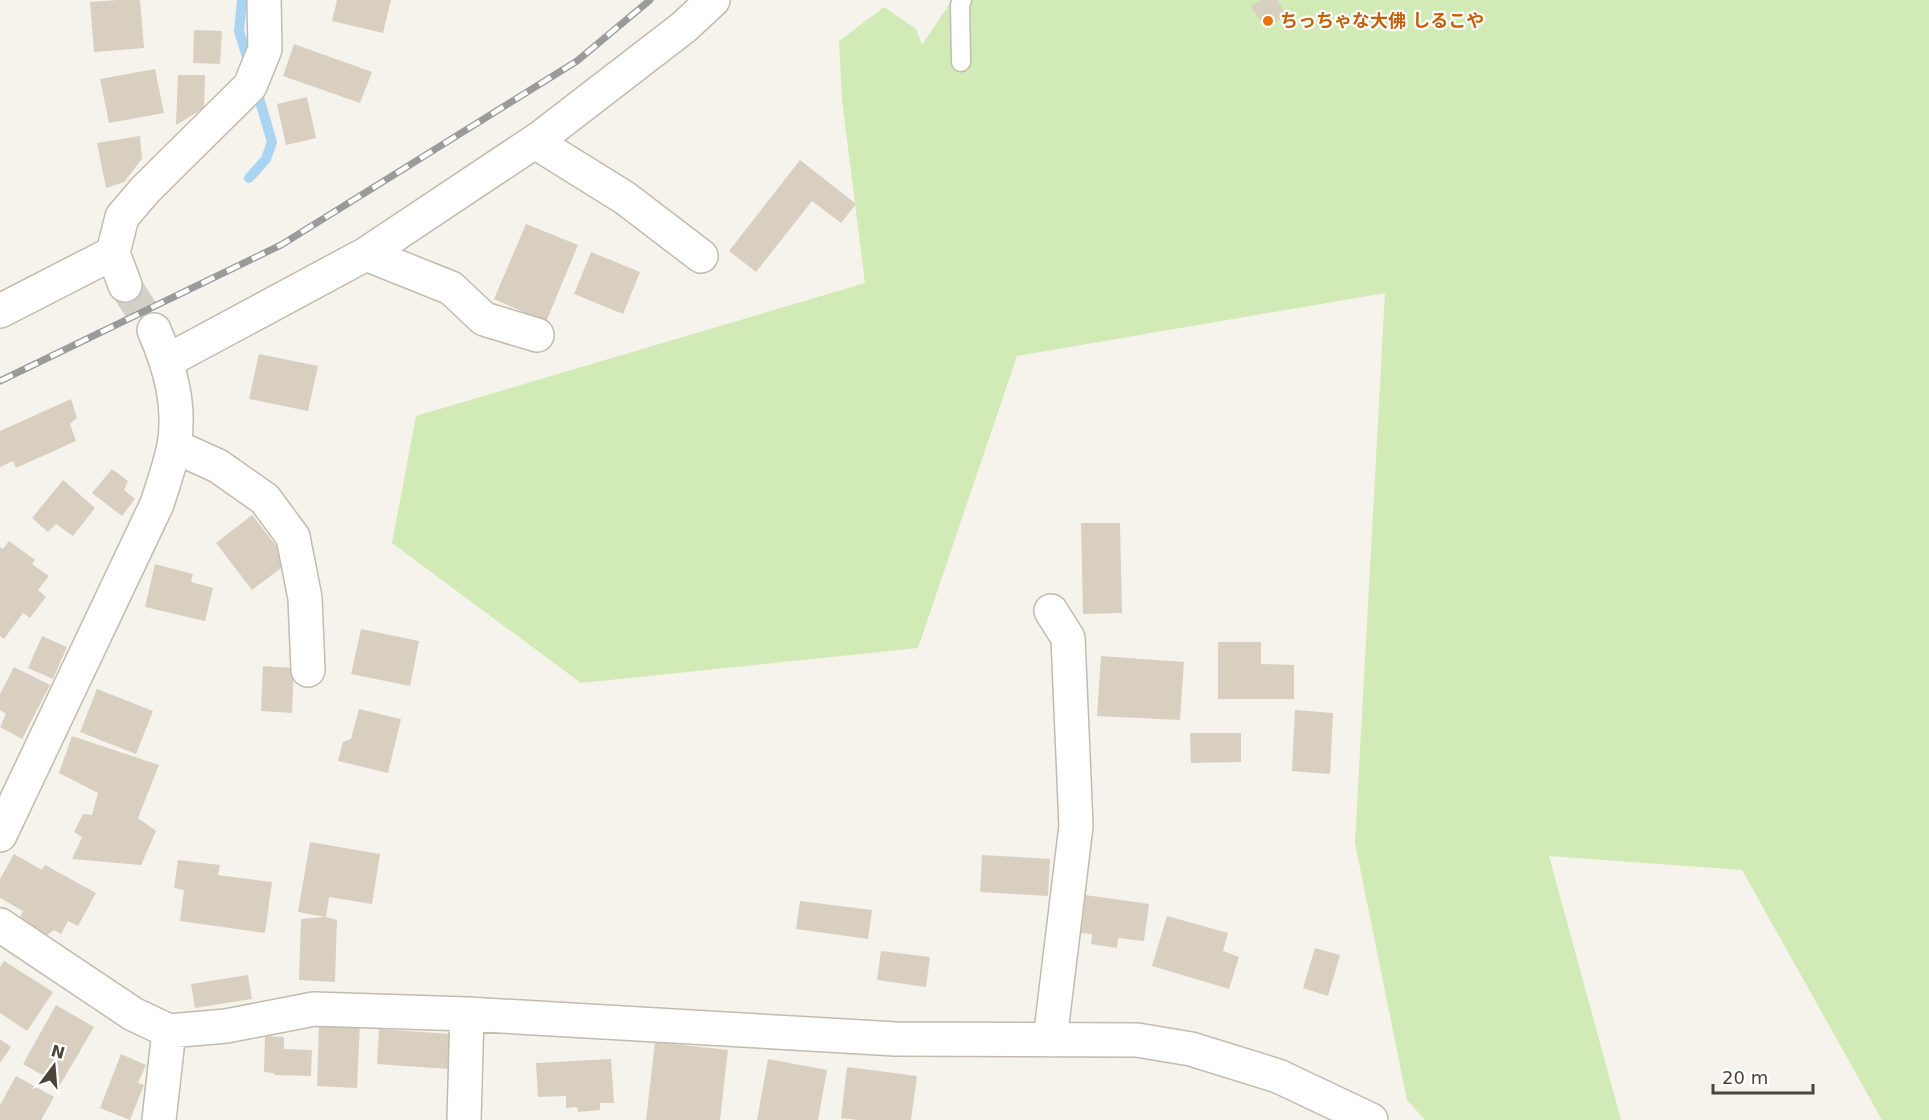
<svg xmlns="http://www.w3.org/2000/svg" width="1929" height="1120" font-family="'DejaVu Sans','Noto Sans JP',sans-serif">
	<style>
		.green { fill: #d2eab5 }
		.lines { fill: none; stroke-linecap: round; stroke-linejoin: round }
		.stream { stroke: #a9d4f2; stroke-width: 10 }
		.building { fill: #d8cfc1 }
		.minor-tunnel { stroke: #d4d0c8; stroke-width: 33; stroke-dasharray: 33 16; stroke-linecap: butt }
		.service-casing { stroke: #c2bbae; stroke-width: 21 }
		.minor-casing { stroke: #c2bbae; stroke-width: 36 }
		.service { stroke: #fff; stroke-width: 18 }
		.minor { stroke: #fff; stroke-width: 33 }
		.rail-casing { stroke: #9a9a9a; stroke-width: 7 }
		.rail { stroke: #fff; stroke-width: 4.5; stroke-dasharray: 14; stroke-linecap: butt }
		.food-dot { fill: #e8710a; stroke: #fff; stroke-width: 2 }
		.labels { text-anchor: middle; stroke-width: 4.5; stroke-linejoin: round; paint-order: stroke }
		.food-label { font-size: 18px; font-weight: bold; fill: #c56008; stroke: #fff; text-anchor: start }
	</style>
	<rect width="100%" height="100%" fill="#f6f3ec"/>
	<path class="green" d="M952 0H1929V1120H1882L1742 870 1549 856 1621 1120H1425L1407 1100 1355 843 1385 293 1017 356 918 648 581 683 392 543 416 416 865 283 842 100 839 41 884 7 916 29 922 45Z"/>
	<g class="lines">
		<path class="stream" d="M242 0 239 31 250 67
			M249 178 266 159 272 142 256 88"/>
	</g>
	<path class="building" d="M118 0H140L144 48 94 52 90 2Z
		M337 0H391L383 33 332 21Z
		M1261 0H1277L1286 14 1266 28 1251 7Z
		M194 30 222 31 220 64 193 63Z
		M294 44 372 72 360 103 283 76Z
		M155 69 164 113 109 123 100 79Z
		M178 75H205L204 108 176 125Z
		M307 97 316 138 286 145 277 104Z
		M140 136 142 159 124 182 106 188 97 143Z
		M800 160 856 204 841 223 812 201 756 272 729 251Z
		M526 224 578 245 546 322 494 299Z
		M591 252 640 272 623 314 574 294Z
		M259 354 318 366 308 411 249 399Z
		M71 399 77 418 70 424 76 441 16 468 13 461 0 467V431Z
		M112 469 128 481 124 490 135 499 122 516 92 493Z
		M63 480 95 508 73 536 56 524 48 532 32 518Z
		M252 515 289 562 252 590 216 543Z
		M1081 523H1120L1122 613 1083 614Z
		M9 541 35 560 32 564 49 576 38 590 46 597 30 618 23 613 4 639 0 636V547L3 549Z
		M155 564 193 574 191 582 213 588 205 621 145 607Z
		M361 629 419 641 410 686 351 674Z
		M42 636 67 647 53 679 28 668Z
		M1218 642H1261V664L1294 665V699H1218Z
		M1101 656 1184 662 1180 720 1097 716Z
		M263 666 294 668 292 713 261 711Z
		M14 667 50 685 22 739 0 727 6 714 0 710V694Z
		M97 689 153 711 136 754 80 732Z
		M359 709 401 719 388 773 338 761 343 742 351 739Z
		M1295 710 1333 713 1330 774 1292 771Z
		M1190 733H1241V762L1191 763Z
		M72 736 159 765 138 818 156 831 141 865 72 859 82 837 74 832 83 814 92 815 98 793 59 773Z
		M310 842 380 854 372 904 329 897 326 917 337 920 335 982 299 980 301 919 326 917 298 912Z
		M14 854 42 870 45 865 96 893 78 926 68 921 61 934 54 930 47 935 18 920 23 911 0 898V879Z
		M982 855 1050 859 1048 896 980 892Z
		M178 860 220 865 218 875 272 882 265 933 180 921 184 890 174 888Z
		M1085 895 1149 904 1144 941 1118 938 1117 948 1091 944 1092 934 1080 933Z
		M800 901 872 910 868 939 796 929Z
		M1167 916 1228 933 1223 951 1239 957 1229 989 1152 966Z
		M1315 948 1340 955 1328 996 1303 988Z
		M881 951 930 957 926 987 877 980Z
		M4 961 53 992 27 1031 0 1013V967Z
		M248 975 252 999 195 1008 191 984Z
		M56 1005 94 1027 60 1085 23 1064Z
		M319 1021 360 1022 357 1088 317 1086Z
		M379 1029 451 1034 448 1069 377 1064Z
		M265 1036 284 1037V1049L312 1050 311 1076 274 1075V1073L264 1072Z
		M0 1039 11 1047 0 1063Z
		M655 1042 728 1050 720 1120H646Z
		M121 1054 146 1065 138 1083 144 1085 130 1120 100 1108Z
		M611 1059 614 1103H600V1110L578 1112 577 1107 566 1108V1096L538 1097 536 1063Z
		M768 1059 827 1070 818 1120H757Z
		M847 1067 917 1076 911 1120H858L841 1118Z
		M16 1076 54 1097 41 1120H0V1105Z"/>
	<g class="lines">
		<path class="minor-tunnel" d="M125 285 154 330"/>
		<defs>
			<path id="service" d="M961 62 960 5 962 0"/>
			<path id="minor" d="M535 142 625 198 701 256
				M366 254 451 288 484 319 537 335
				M125 285 113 253 122 217 145 190 250 86 265 49 264 0
				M0 311 113 253
				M167 361 366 254 540 138 684 27 713 0
				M174 446 218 466 265 499 293 537 305 598 308 670
				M0 835 157 504C163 485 170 465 174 446 181 405 170 367 154 330
				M0 925 133 1014 169 1031 226 1026 314 1009 467 1014 896 1039 1137 1040 1191 1049 1278 1076 1371 1120
				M1050 1040 1076 826 1068 638 1051 611
				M159 1120 169 1031
				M464 1120 467 1014"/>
		</defs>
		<use href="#service" class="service-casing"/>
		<use href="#minor" class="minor-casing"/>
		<use href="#service" class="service"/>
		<use href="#minor" class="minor"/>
		<defs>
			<path id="rail" d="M0 381 281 245 577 61 650 0"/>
		</defs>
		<use href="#rail" class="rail-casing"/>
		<use href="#rail" class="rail"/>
	</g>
	<circle class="food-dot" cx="1268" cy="21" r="6"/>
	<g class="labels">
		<g class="food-label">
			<text x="1280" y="27">ちっちゃな大佛 しるこや</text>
		</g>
	</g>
	<g transform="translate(54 1066) rotate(16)" stroke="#ffffff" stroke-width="4.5" paint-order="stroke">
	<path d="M0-4.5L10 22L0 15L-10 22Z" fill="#4b4439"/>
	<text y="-9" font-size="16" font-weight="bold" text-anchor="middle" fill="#4b4439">N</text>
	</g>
	<path d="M1713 1084v9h100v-9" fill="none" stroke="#4b4439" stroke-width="3"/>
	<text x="1722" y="1084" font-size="18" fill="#4b4439" stroke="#ffffff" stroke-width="4.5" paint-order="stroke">20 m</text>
</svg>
